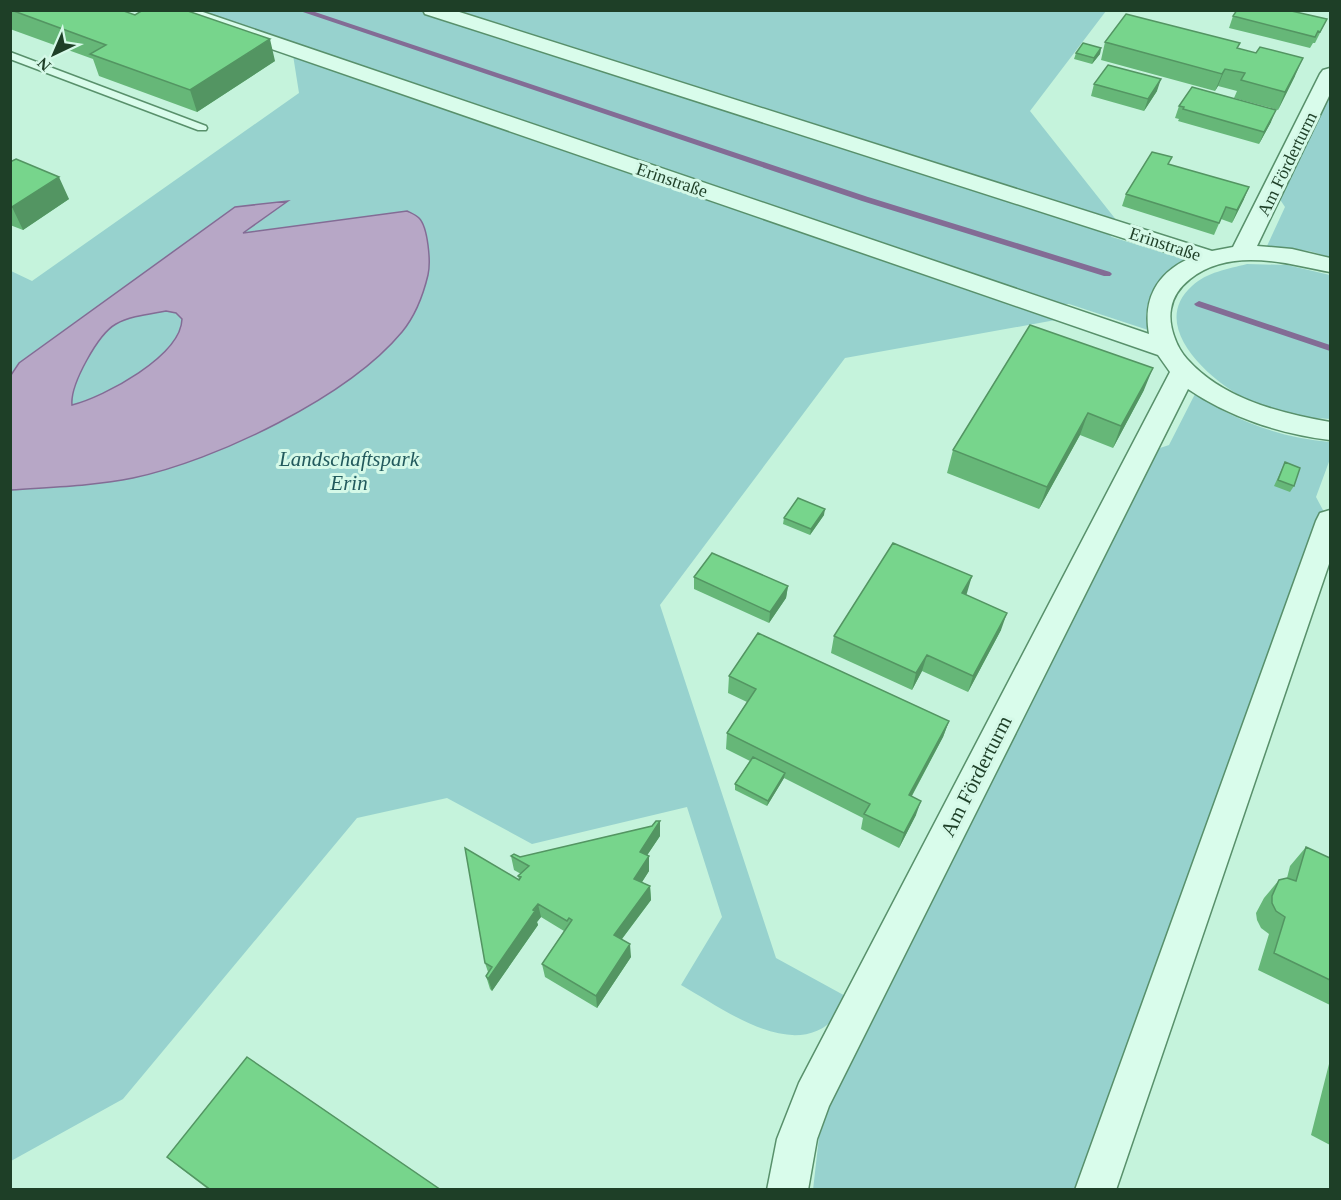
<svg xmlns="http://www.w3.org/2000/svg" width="1341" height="1200" font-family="'Times New Roman',serif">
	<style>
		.green { fill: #97d2ce }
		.water { fill: #b7a7c6; stroke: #836c95; stroke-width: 1.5; fill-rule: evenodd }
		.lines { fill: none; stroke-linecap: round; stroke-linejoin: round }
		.stream { fill: #836c95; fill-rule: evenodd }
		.lane-casing { stroke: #58906b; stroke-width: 3 }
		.street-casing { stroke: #58906b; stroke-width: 3 }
		.lane { fill: #d9fceb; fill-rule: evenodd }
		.street { fill: #d9fceb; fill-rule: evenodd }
		.wall { fill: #66b778 }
		.shaded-wall { fill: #539562 }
		.building { fill: #77d58c; stroke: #539562; stroke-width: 1.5 }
		.labels { text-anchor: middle; stroke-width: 6; stroke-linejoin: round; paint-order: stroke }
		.far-street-label { font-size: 18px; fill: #1e3f27; stroke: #d5f9e8 }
		.park-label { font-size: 21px; font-style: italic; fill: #225a5d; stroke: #d5f9e8 }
		.street-label { font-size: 21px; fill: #1e3f27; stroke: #d5f9e8 }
	</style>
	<rect width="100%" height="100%" fill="#c5f3dc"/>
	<path class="green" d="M191 11H419L1100 227 1112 237 1186 260C1157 276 1142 297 1148 330L1069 304 1052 305Z
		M447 11H1106L1030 111 1117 221Z
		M293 55 1061 319 845 358 660 605 776 958 849 998C809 1075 731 1013 681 985L722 917 687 807 532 844 447 798 357 818 123 1099 11 1161V271L32 281 299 93Z
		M1330 94V257L1309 251 1267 246 1285 207 1279 198Z
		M1247 264 1287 265 1330 275V419C1302 418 1272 412 1246 399 1211 381 1147 326 1192 286 1207 272 1228 269 1247 264Z
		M1195 394C1236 421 1281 438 1330 442V459L1316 497 1324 512 1079 1189 813 1190 819 1137 832 1100 1135 493 1154 450 1169 445Z"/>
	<path class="water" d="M288 201 243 233 407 211C411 213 416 215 419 218 428 227 431 262 428 275 423 296 416 315 402 332 348 397 215 461 133 478 93 486 51 487 11 490V375L19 363 235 207ZM166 311 176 313 182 319C181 356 104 397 72 405 70 385 98 334 116 324 130 316 150 314 166 311Z"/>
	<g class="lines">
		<path class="stream" d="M297 10H309L868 197 1110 272 1112 274 1110 276H1104L862 201Z
			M1199 301 1330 345V351L1196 306 1194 304Z"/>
		<defs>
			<path id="lane" d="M10 52 206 126 207 128 206 130H198L10 59Z"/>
			<path id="street" d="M168 10H197L1149 334C1143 300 1156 274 1188 259L425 14 423 10H453L1212 251 1233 247 1320 74 1323 70 1330 68V94L1257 246 1292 249 1330 258V272C1285 263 1230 247 1190 279 1180 287 1173 296 1171 309 1168 325 1176 347 1187 359 1223 399 1279 413 1330 422V440C1280 434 1229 417 1188 389L829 1106 817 1139 808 1190H767L777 1139 799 1083 1170 372 1158 355 170 14Z
				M1330 510V561L1116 1190H1075L1316 521 1320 513Z"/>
		</defs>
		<use href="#lane" class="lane-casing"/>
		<use href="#street" class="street-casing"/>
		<use href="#lane" class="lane"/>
		<use href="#street" class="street"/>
	</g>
	<path class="wall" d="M10 10 275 61 197 112 99 76 93 59 10 29Z
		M1288 11 1327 19 1315 43H1313L1310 48 1229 28 1233 16Z
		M1105 42 1295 76 1278 110 1234 98 1237 91 1218 86 1215 91 1101 60Z
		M1101 48 1100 54 1092 64 1074 59 1076 53Z
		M1094 84 1157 91 1144 111 1091 96Z
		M1179 106 1271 122 1259 144 1178 121 1179 119 1175 118Z
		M10 162 69 199 23 230 10 225Z
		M1169 164 1244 199 1232 223 1221 219 1214 235 1122 206 1126 194Z
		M1144 390 1113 448 1080 435 1039 509 947 473 953 450Z
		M1285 462 1294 486 1290 492 1274 486Z
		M824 515 810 535 783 524 784 518Z
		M694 577 788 586 786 598 769 623 694 589Z
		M967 593 966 595 1001 630 968 692 922 671 912 690 831 653 834 636Z
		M729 676 949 721 943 737 912 796 916 815 899 848 861 829 863 818 784 778 767 806 735 790V784L750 761 726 749 727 733 747 702 728 693Z
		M660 821V836L647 855 649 871 642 882 650 886 651 900 622 939 631 957 597 1008 545 977 542 964 564 931 541 917 537 922 538 925 492 991 490 989 486 976 488 972 485 963 519 880 518 876 521 874 514 870 511 856 520 857 652 826Z
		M1306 847 1330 858V1005L1258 970 1269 934 1261 928 1257 920 1256 913 1264 898 1279 880 1287 878 1290 866Z
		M1330 1060V1145L1311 1135Z
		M167 1157 441 1190H209L179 1167Z"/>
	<path class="shaded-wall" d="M270 39 275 61 197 112 190 90Z
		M1101 48 1100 54 1092 64 1094 58Z
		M1303 58 1295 76 1278 110 1285 92Z
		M1225 69 1218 86 1215 91 1222 74Z
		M1161 79 1157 91 1144 111 1148 99Z
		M1276 110 1271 122 1259 144 1264 132Z
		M59 177 69 199 23 230 12 207Z
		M1249 187 1244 199 1232 223 1237 210Z
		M1153 368 1144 390 1113 448 1121 426Z
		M1088 413 1080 435 1039 509 1047 487Z
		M825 509 824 515 810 535 811 529Z
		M972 576 967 593 957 610 962 593Z
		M788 586 786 598 769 623 770 612Z
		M1007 613 1001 630 968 692 973 676Z
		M927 655 922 671 912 690 916 673Z
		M949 721 943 737 904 810 909 795Z
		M785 773 784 778 767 806 768 801Z
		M921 801 916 815 899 848 904 833Z
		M660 821V836L640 866V852Z
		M649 856V871L635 893 634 879Z
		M650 886 651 900 615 948 614 935Z
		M538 904 541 917 537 922 538 925 492 991 488 979Z
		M630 944 631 957 597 1008 596 996Z"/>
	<path class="building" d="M11 10H121L135 15 143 10H185L270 39 190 90 90 54 106 45Z
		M1237 10H1287L1327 19 1320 32 1318 31 1315 37 1233 16Z
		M1126 14 1240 43 1237 48 1256 53 1260 47 1303 58 1285 92 1241 80 1245 73 1225 69 1222 74 1105 42Z
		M1083 43 1101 48 1094 58 1076 53Z
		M1108 65 1161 79 1148 99 1094 84Z
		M1192 87 1276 110 1264 132 1183 109 1184 107 1179 106Z
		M1152 152 1172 157 1168 164 1249 187 1237 210 1226 207 1219 223 1126 194Z
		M16 159 59 177 12 207H10V162Z
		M1030 325 1153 368 1121 426 1088 413 1047 487 953 450Z
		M1285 462 1300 468 1294 486 1278 480Z
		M798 498 825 509 811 529 784 518Z
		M893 543 972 576 962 593 1007 613 973 676 927 655 916 673 834 636Z
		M712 553 788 586 770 612 694 577Z
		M758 633 949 721 909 795 921 801 904 833 864 814 870 804 727 733 756 689 729 676Z
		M753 757 785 773 768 801 735 784Z
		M656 821H660L640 852 649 856 634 879 650 886 614 935 630 944 596 996 542 964 572 920 569 918 567 921 538 904 533 910 535 911 488 979 486 976 492 967 485 963 465 848 519 880 521 877 518 876 529 866 511 856 514 854 520 857 652 826Z
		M1306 847 1330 858V980L1274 953 1285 917 1276 911 1272 903V896L1279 880 1287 878 1296 881Z
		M247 1057 441 1190H211L167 1157Z"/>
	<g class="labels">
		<g class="far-street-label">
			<text transform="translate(1287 164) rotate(-64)" y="6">Am Förderturm</text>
			<text transform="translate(672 180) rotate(19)" y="6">Erinstraße</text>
			<text transform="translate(1165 244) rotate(18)" y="6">Erinstraße</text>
		</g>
		<g class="park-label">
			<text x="349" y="466">Landschaftspark<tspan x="349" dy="24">Erin</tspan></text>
		</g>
		<g class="street-label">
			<text transform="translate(976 776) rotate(-63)" y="7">Am Förderturm</text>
		</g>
	</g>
	<rect width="1341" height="1200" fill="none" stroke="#1e3f27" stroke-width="24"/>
	<g transform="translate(54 54) rotate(224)" stroke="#d5f9e8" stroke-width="4.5" paint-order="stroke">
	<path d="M0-4.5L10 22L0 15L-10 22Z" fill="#1e3f27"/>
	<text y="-9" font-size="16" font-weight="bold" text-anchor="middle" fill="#1e3f27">N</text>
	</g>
</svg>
